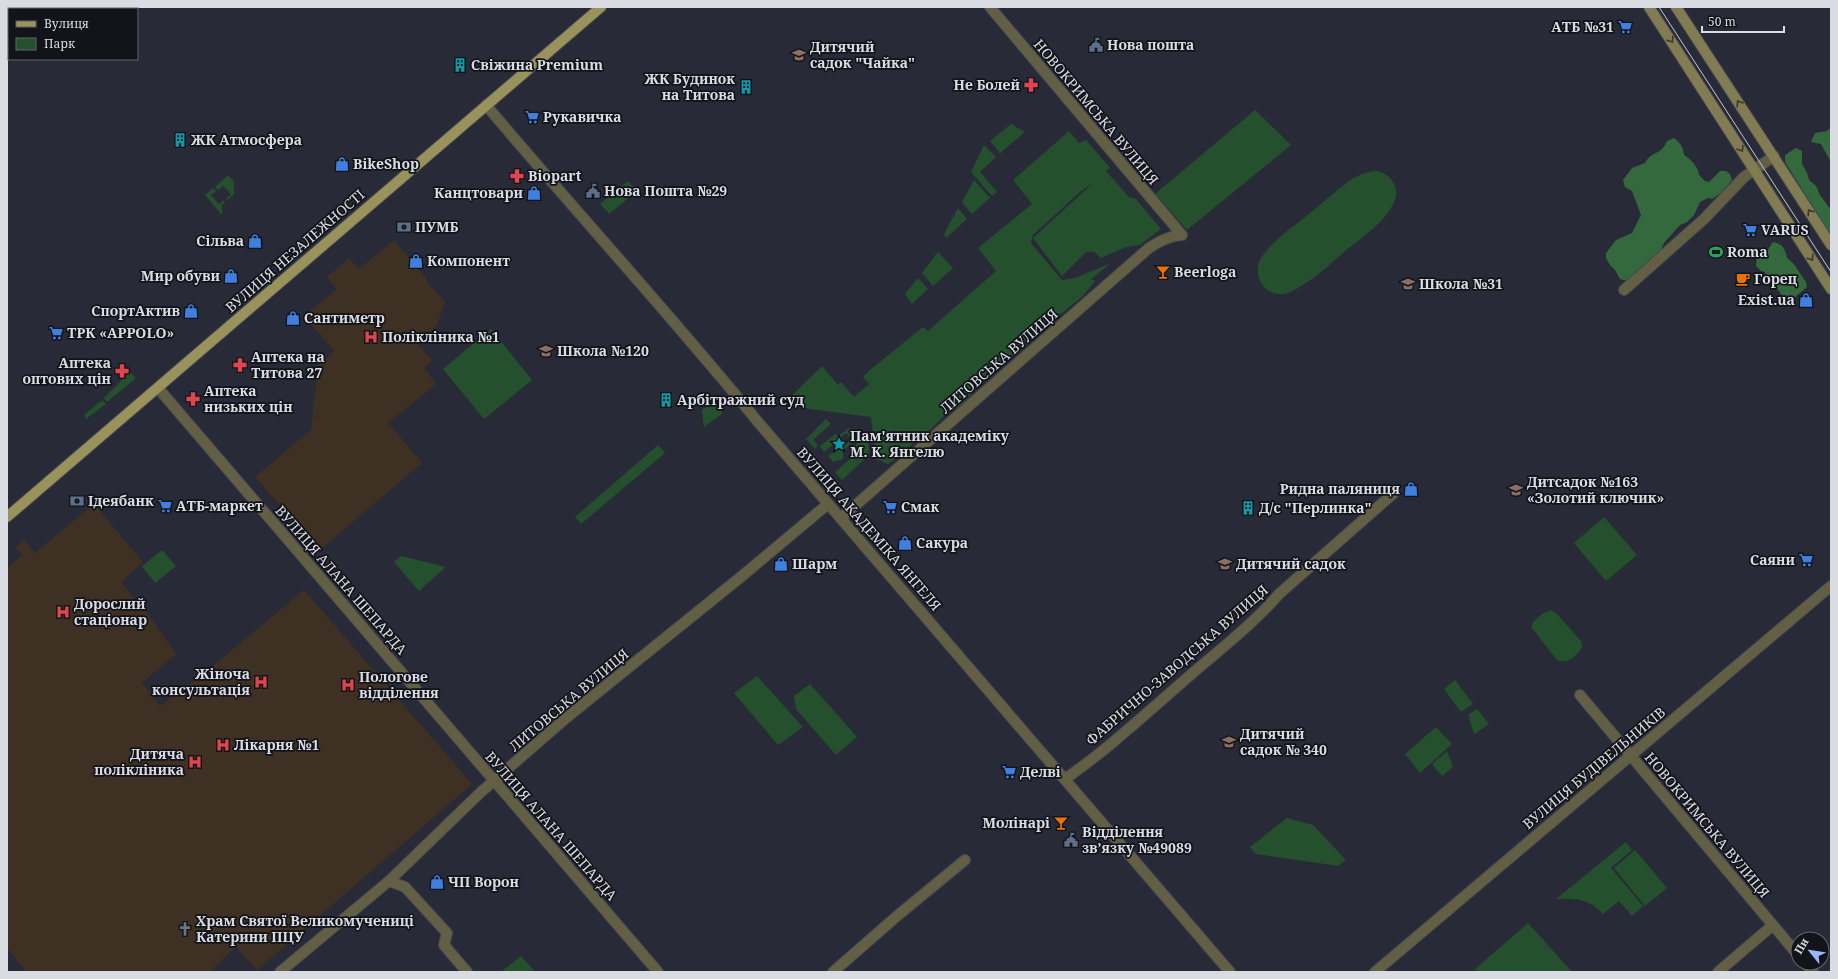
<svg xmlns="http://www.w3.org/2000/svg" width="1838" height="979" font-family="'Noto Serif',serif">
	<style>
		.medical { fill: #3e3023 }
		.green { fill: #24502d }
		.forest { fill: #34693e }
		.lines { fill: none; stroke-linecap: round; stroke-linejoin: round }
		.minor-casing { stroke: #444753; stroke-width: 12 }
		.tertiary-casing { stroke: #444753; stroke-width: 12 }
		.secondary-casing { stroke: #444753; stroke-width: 12 }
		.primary-casing { stroke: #444753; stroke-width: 12 }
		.minor { stroke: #635f45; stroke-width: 10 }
		.tertiary { stroke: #635f45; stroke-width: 10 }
		.secondary { stroke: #827c52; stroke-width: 10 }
		.primary { stroke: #9a925b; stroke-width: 10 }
		.tram { stroke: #c5c8d0; stroke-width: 1 }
		.oneway { stroke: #39382d }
		.labels { text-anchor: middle; stroke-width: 3.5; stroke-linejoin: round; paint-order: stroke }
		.poi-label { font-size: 14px; font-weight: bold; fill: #dadce4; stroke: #121419; text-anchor: start }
		.street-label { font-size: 14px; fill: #dadce4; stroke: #121419 }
	</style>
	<rect width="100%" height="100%" fill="#282b37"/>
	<path class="medical" d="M394 240 426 278 429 285 445 301 437 326 417 343 432 361 424 368 436 384 388 423 422 463 320 550 255 477 311 430 318 365 334 351 304 316 337 289 327 277 349 258 359 269Z
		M94 504 143 562 121 582 148 614 176 654 142 683 160 706 208 670 304 590 472 784 257 970 236 947 209 972H27L7 948V568L22 555 15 547 24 540 35 553Z"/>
	<path class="green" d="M1255 110 1291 145 1187 230 1155 194Z
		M1011 124 1025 132 1000 153 990 141Z
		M1069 131 1079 143 1086 140 1110 168 1106 171 1129 197 1136 199 1161 229 1140 245 1126 247 1101 258 1094 252H1086L1062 276 1033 238 1092 184 1081 191 1033 235 1031 243 1062 280 1075 278 1111 263 1091 279 1095 281 1082 297 1049 323 999 369 984 379 971 395 957 408 946 414 929 431 916 440 902 455 888 464 876 459 871 417 810 409 785 402 822 366 838 385 841 382 854 397 869 384 863 377 870 370 923 327 928 331 996 271 978 248 1032 204 1013 180Z
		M984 145 996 157 980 172 997 192 992 196 971 172Z
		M1376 171C1384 173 1390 176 1394 184 1407 208 1360 239 1344 252 1331 263 1318 276 1304 284 1296 289 1288 295 1279 294 1263 293 1253 275 1260 260 1270 241 1299 223 1315 209 1326 200 1337 190 1348 182 1356 176 1365 172 1376 171Z
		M228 175 234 182V194L227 200 226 199 231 194 223 186 218 190 215 187Z
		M974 180 990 198 972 214 962 202Z
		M628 181 637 191 609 214 600 204Z
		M213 188 216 191 211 195 219 204 224 200 225 202 222 205V215L205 195Z
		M958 208 967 219 946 238 944 234Z
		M938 252 953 268 933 286 922 273Z
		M918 278 928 289 912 304 905 294Z
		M491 329 532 380 484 419 443 369Z
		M130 372 136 378 107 402 104 398Z
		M102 400 106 404 86 419 84 415Z
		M713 402 723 413 704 427 702 410Z
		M826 419 831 424 813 440 818 445 815 449 806 439Z
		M849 428 858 431 861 435 843 451V459L833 462 828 456 832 453H834L851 438 846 433 824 452 820 446 835 434 838 436Z
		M865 436 868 437 869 455 842 480 835 472 850 459 852 448Z
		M658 445 665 453 581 524 575 517Z
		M1604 517 1637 555 1606 581 1574 543Z
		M162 550 176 566 155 583 142 566Z
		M401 556 446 567 419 591 394 562Z
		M1551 610 1556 613 1581 641 1582 647C1577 656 1567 665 1557 660L1531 627C1533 620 1543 612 1551 610Z
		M757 676 803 727 778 745 734 693Z
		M1455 680 1473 704 1461 712 1444 689Z
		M810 684 857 737 836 755 796 709 794 696Z
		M1477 709 1489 724 1474 734 1468 715Z
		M1436 727 1452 744 1420 773 1405 754Z
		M1447 751 1453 767 1442 776 1432 764Z
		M1287 818 1313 825 1346 860 1338 866 1256 854 1250 847Z
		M1626 842 1632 850 1611 868 1643 906 1632 916 1619 901 1603 914C1589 898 1575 898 1556 899Z
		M1635 850 1667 888 1645 906 1614 868Z
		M1528 923 1572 972H1486L1474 970Z
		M521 956 535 972H501Z"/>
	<path class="forest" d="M1831 127V162L1821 144 1811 142 1815 133 1827 131Z
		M1674 138C1680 143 1683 146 1684 155 1690 158 1699 168 1699 175L1705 181 1709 182 1720 171H1726L1730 174 1732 180 1722 192 1712 199 1708 198 1700 202 1694 215 1687 222 1680 225 1664 243 1658 256 1628 281 1620 279 1615 270 1610 265 1606 258V253L1616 240 1632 233 1641 215 1632 191 1625 187 1623 180 1632 168 1645 163C1652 150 1661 156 1667 141Z
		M1796 148 1802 151V164L1807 173 1809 180 1816 186 1820 195 1831 210V236L1785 162V155Z
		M1773 242C1783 244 1785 249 1787 258 1796 264 1799 273 1806 282L1807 287 1795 297 1784 298 1776 287V283L1766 277 1765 272 1761 271 1756 266 1757 256 1767 251Z"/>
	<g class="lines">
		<defs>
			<path id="minor" d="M990 7 1182 235
				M486 105C576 212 670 314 758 422L1230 972
				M1624 290 1704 219 1744 177 1774 156
				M158 388 658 972
				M841 518 1149 248C1160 241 1169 236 1182 235
				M1580 695 1798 955
				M1065 779C1111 747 1152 708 1194 672 1223 647 1254 623 1279 594L1395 492
				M389 881 405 887 447 933 444 945 467 972
				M1805 963 1813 972
				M280 972 389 881 481 792 566 718 742 576 828 504
				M833 972 897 916 965 860
				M1718 972 1773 925"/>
			<path id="tertiary" d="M1375 972 1831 586"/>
			<path id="secondary" d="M1649 7 1831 289
				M1676 7 1831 245"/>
			<path id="primary" d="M7 517 601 7"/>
		</defs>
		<use href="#minor" class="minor-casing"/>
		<use href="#tertiary" class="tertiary-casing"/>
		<use href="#secondary" class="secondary-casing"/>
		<use href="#primary" class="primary-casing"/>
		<use href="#minor" class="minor"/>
		<use href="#tertiary" class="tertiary"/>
		<use href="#secondary" class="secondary"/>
		<use href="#primary" class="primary"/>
		<path class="tram" d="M1659 7 1831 272"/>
	</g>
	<defs><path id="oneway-chevron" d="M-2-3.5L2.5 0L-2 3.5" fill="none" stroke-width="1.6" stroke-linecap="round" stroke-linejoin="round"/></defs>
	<g class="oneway">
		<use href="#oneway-chevron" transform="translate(1671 40) rotate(57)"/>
		<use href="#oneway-chevron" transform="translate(1739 103) rotate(-123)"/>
		<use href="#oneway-chevron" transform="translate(1741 149) rotate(58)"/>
		<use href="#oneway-chevron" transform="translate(1810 212) rotate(-123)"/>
		<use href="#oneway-chevron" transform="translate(1811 258) rotate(57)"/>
	</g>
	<defs>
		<symbol id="supermarket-bare" viewBox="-9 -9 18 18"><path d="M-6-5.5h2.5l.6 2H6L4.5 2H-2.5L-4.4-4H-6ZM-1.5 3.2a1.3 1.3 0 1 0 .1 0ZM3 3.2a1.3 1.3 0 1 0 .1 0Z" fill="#3f7fe0" stroke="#121419" stroke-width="2.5" paint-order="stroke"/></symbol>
		<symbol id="civic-bare" viewBox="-9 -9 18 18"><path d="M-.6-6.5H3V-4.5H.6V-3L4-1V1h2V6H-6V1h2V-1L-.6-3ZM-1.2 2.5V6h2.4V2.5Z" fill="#5c6f8a" stroke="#121419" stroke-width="2.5" paint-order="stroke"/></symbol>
		<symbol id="school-bare" viewBox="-9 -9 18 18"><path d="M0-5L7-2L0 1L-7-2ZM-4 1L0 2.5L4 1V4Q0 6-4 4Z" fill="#8d6e63" stroke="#121419" stroke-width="2.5" paint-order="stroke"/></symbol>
		<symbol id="building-bare" viewBox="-9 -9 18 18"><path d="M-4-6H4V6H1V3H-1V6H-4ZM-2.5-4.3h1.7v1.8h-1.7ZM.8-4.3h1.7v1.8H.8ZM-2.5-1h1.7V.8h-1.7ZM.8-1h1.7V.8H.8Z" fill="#0f9aa8" stroke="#121419" stroke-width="2.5" paint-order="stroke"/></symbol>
		<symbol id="pharmacy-bare" viewBox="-9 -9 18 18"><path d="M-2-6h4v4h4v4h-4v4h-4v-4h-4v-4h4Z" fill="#e0444e" stroke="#121419" stroke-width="2.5" paint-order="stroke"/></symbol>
		<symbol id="shop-bare" viewBox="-9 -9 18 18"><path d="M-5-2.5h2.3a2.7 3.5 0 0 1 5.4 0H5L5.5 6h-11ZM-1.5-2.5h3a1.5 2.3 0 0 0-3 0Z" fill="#3f7fe0" stroke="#121419" stroke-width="2.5" paint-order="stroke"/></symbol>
		<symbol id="bank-bare" viewBox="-9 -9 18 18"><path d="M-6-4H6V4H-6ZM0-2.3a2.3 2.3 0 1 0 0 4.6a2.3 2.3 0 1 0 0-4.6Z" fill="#5c6f8a" stroke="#121419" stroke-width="2.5" paint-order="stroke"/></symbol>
		<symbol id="stadium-bare" viewBox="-9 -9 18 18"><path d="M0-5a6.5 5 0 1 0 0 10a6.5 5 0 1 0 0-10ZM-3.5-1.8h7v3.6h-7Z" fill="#2e9e5b" stroke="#121419" stroke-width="2.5" paint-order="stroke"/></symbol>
		<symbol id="bar-bare" viewBox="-9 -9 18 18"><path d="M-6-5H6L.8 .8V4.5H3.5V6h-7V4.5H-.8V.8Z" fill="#e8710a" stroke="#121419" stroke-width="2.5" paint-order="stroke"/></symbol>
		<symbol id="cafe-bare" viewBox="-9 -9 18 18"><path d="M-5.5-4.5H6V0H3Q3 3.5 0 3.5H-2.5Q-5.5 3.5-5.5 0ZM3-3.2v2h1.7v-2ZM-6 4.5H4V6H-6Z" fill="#e8710a" stroke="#121419" stroke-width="2.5" paint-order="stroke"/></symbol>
		<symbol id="hospital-bare" viewBox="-9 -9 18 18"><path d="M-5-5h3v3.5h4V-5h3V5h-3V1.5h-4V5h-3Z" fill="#e0444e" stroke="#121419" stroke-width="2.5" paint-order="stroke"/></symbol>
		<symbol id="sight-bare" viewBox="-9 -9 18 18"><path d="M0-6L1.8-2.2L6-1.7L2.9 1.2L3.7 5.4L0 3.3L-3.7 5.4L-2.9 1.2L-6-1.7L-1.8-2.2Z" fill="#0f9aa8" stroke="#121419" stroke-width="2.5" paint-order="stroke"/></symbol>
		<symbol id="church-bare" viewBox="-9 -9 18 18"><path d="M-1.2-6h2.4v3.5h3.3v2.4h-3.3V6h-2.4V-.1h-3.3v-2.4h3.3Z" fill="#6b7280" stroke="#121419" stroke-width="2.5" paint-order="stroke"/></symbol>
	</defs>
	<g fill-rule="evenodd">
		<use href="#supermarket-bare" x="1615" y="17" width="20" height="20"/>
		<use href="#civic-bare" x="1086" y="35" width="20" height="20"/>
		<use href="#school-bare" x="789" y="45" width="20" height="20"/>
		<use href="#building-bare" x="450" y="55" width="20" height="20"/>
		<use href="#pharmacy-bare" x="1021" y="75" width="20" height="20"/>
		<use href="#building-bare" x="736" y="77" width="20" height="20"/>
		<use href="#supermarket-bare" x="522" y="107" width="20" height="20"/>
		<use href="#building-bare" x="170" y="130" width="20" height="20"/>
		<use href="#shop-bare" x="332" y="154" width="20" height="20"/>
		<use href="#pharmacy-bare" x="507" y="166" width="20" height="20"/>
		<use href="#civic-bare" x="583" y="181" width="20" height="20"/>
		<use href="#shop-bare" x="524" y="183" width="20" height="20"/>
		<use href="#bank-bare" x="394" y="217" width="20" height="20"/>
		<use href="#supermarket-bare" x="1740" y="220" width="20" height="20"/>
		<use href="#shop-bare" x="245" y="231" width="20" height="20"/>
		<use href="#stadium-bare" x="1706" y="242" width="20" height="20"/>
		<use href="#shop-bare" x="406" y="251" width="20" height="20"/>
		<use href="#bar-bare" x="1153" y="262" width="20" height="20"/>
		<use href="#shop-bare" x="221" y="266" width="20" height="20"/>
		<use href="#cafe-bare" x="1733" y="269" width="20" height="20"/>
		<use href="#school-bare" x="1398" y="274" width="20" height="20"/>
		<use href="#shop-bare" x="1796" y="290" width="20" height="20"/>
		<use href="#shop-bare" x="181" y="301" width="20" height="20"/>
		<use href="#shop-bare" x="283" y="308" width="20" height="20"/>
		<use href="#supermarket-bare" x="46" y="323" width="20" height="20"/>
		<use href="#hospital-bare" x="361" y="327" width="20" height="20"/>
		<use href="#school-bare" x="536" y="341" width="20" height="20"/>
		<use href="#pharmacy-bare" x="230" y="355" width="20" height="20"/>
		<use href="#pharmacy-bare" x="112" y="361" width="20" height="20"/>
		<use href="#pharmacy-bare" x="183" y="389" width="20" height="20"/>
		<use href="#building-bare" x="656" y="390" width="20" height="20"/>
		<use href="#sight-bare" x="829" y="434" width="20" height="20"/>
		<use href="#shop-bare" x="1401" y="479" width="20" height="20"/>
		<use href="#school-bare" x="1506" y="480" width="20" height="20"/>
		<use href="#bank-bare" x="67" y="491" width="20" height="20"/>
		<use href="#supermarket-bare" x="155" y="496" width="20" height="20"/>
		<use href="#supermarket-bare" x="880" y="497" width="20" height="20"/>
		<use href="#building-bare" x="1238" y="498" width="20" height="20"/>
		<use href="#shop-bare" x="895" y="533" width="20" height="20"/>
		<use href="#supermarket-bare" x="1796" y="550" width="20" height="20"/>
		<use href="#shop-bare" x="771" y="554" width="20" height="20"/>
		<use href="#school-bare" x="1215" y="554" width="20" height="20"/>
		<use href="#hospital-bare" x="53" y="602" width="20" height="20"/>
		<use href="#hospital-bare" x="251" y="672" width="20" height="20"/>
		<use href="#hospital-bare" x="338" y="675" width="20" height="20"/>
		<use href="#school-bare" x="1219" y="732" width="20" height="20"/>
		<use href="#hospital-bare" x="213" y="735" width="20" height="20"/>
		<use href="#hospital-bare" x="185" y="752" width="20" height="20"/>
		<use href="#supermarket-bare" x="999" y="762" width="20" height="20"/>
		<use href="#bar-bare" x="1051" y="813" width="20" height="20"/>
		<use href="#civic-bare" x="1061" y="830" width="20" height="20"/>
		<use href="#shop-bare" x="427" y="872" width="20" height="20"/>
		<use href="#church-bare" x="175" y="919" width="20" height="20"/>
	</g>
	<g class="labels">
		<g class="poi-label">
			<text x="1614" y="32" text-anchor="end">АТБ №31</text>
			<text x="1107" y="50">Нова пошта</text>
			<text x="810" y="52">Дитячий<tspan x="810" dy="16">садок "Чайка"</tspan></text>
			<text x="471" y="70">Свіжина Premium</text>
			<text x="735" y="84" text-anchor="end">ЖК Будинок<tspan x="735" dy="16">на Титова</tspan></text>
			<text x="1020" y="90" text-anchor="end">Не Болей</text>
			<text x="543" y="122">Рукавичка</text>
			<text x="191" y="145">ЖК Атмосфера</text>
			<text x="353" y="169">BikeShop</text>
			<text x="528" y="181">Biopart</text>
			<text x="604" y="196">Нова Пошта №29</text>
			<text x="523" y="198" text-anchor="end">Канцтовари</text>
			<text x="415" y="232">ПУМБ</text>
			<text x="1761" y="235">VARUS</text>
			<text x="244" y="246" text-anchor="end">Сільва</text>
			<text x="1727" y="257">Roma</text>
			<text x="427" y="266">Компонент</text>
			<text x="1174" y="277">Beerloga</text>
			<text x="220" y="281" text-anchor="end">Мир обуви</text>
			<text x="1754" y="284">Горец</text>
			<text x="1419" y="289">Школа №31</text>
			<text x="1795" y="305" text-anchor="end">Exist.ua</text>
			<text x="180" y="316" text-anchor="end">СпортАктив</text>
			<text x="304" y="323">Сантиметр</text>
			<text x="67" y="338">ТРК «APPOLO»</text>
			<text x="382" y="342">Полікліника №1</text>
			<text x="557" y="356">Школа №120</text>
			<text x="251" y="362">Аптека на<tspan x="251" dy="16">Титова 27</tspan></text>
			<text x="111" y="368" text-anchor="end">Аптека<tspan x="111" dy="16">оптових цін</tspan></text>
			<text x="204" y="396">Аптека<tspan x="204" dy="16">низьких цін</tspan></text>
			<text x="677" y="405">Арбітражний суд</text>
			<text x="850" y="441">Пам'ятник академіку<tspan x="850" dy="16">М. К. Янгелю</tspan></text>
			<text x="1527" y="487">Дитсадок №163<tspan x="1527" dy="16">«Золотий ключик»</tspan></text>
			<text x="1400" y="494" text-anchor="end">Ридна паляниця</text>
			<text x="88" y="506">Ідеябанк</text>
			<text x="176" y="511">АТБ-маркет</text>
			<text x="901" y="512">Смак</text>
			<text x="1259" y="513">Д/с "Перлинка"</text>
			<text x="916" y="548">Сакура</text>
			<text x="1795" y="565" text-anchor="end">Саяни</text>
			<text x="792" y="569">Шарм</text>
			<text x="1236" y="569">Дитячий садок</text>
			<text x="74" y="609">Дорослий<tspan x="74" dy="16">стаціонар</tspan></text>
			<text x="250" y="679" text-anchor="end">Жіноча<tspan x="250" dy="16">консультація</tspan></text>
			<text x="359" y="682">Пологове<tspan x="359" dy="16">відділення</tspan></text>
			<text x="1240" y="739">Дитячий<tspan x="1240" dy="16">садок № 340</tspan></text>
			<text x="234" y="750">Лікарня №1</text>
			<text x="184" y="759" text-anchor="end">Дитяча<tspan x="184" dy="16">полікліника</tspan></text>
			<text x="1020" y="777">Делві</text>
			<text x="1050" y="828" text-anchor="end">Молінарі</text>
			<text x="1082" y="837">Відділення<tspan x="1082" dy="16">зв’язку №49089</tspan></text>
			<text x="448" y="887">ЧП Ворон</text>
			<text x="196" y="926">Храм Святої Великомучениці<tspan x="196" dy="16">Катерини ПЦУ</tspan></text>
		</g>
		<g class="street-label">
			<text transform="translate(1096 112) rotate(50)" y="5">НОВОКРИМСЬКА ВУЛИЦЯ</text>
			<text transform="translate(295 251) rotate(-41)" y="5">ВУЛИЦЯ НЕЗАЛЕЖНОСТІ</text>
			<text transform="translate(999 361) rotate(-41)" y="5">ЛИТОВСЬКА ВУЛИЦЯ</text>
			<text transform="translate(869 529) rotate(49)" y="5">ВУЛИЦЯ АКАДЕМІКА ЯНГЕЛЯ</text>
			<text transform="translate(341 580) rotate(49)" y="5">ВУЛИЦЯ АЛАНА ШЕПАРДА</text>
			<text transform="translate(1177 665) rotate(-41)" y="5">ФАБРИЧНО-ЗАВОДСЬКА ВУЛИЦЯ</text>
			<text transform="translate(569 700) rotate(-40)" y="5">ЛИТОВСЬКА ВУЛИЦЯ</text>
			<text transform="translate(1594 768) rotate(-40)" y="5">ВУЛИЦЯ БУДІВЕЛЬНИКІВ</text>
			<text transform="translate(1707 825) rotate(50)" y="5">НОВОКРИМСЬКА ВУЛИЦЯ</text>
			<text transform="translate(551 826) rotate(49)" y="5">ВУЛИЦЯ АЛАНА ШЕПАРДА</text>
		</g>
	</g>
	<rect width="1838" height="979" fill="none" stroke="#dadce4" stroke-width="16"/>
	<rect x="8" y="8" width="130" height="52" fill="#121419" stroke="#62646a"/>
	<rect x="16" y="21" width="20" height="6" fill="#9a925b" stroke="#62646a"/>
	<text x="44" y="28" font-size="12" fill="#dadce4">Вулиця</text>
	<rect x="16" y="38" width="20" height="12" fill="#24502d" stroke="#62646a"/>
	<text x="44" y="48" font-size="12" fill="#dadce4">Парк</text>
	<g transform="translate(1810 951) rotate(300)"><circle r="19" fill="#121419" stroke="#62646a"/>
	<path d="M0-3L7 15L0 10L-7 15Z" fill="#97b6fd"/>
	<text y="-6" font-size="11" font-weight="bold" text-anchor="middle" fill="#dadce4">Пн</text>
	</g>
	<path d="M1702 26v6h82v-6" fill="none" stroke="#dadce4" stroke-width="2"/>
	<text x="1708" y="26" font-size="12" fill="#dadce4" stroke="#121419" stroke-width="3" paint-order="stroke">50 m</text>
</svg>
